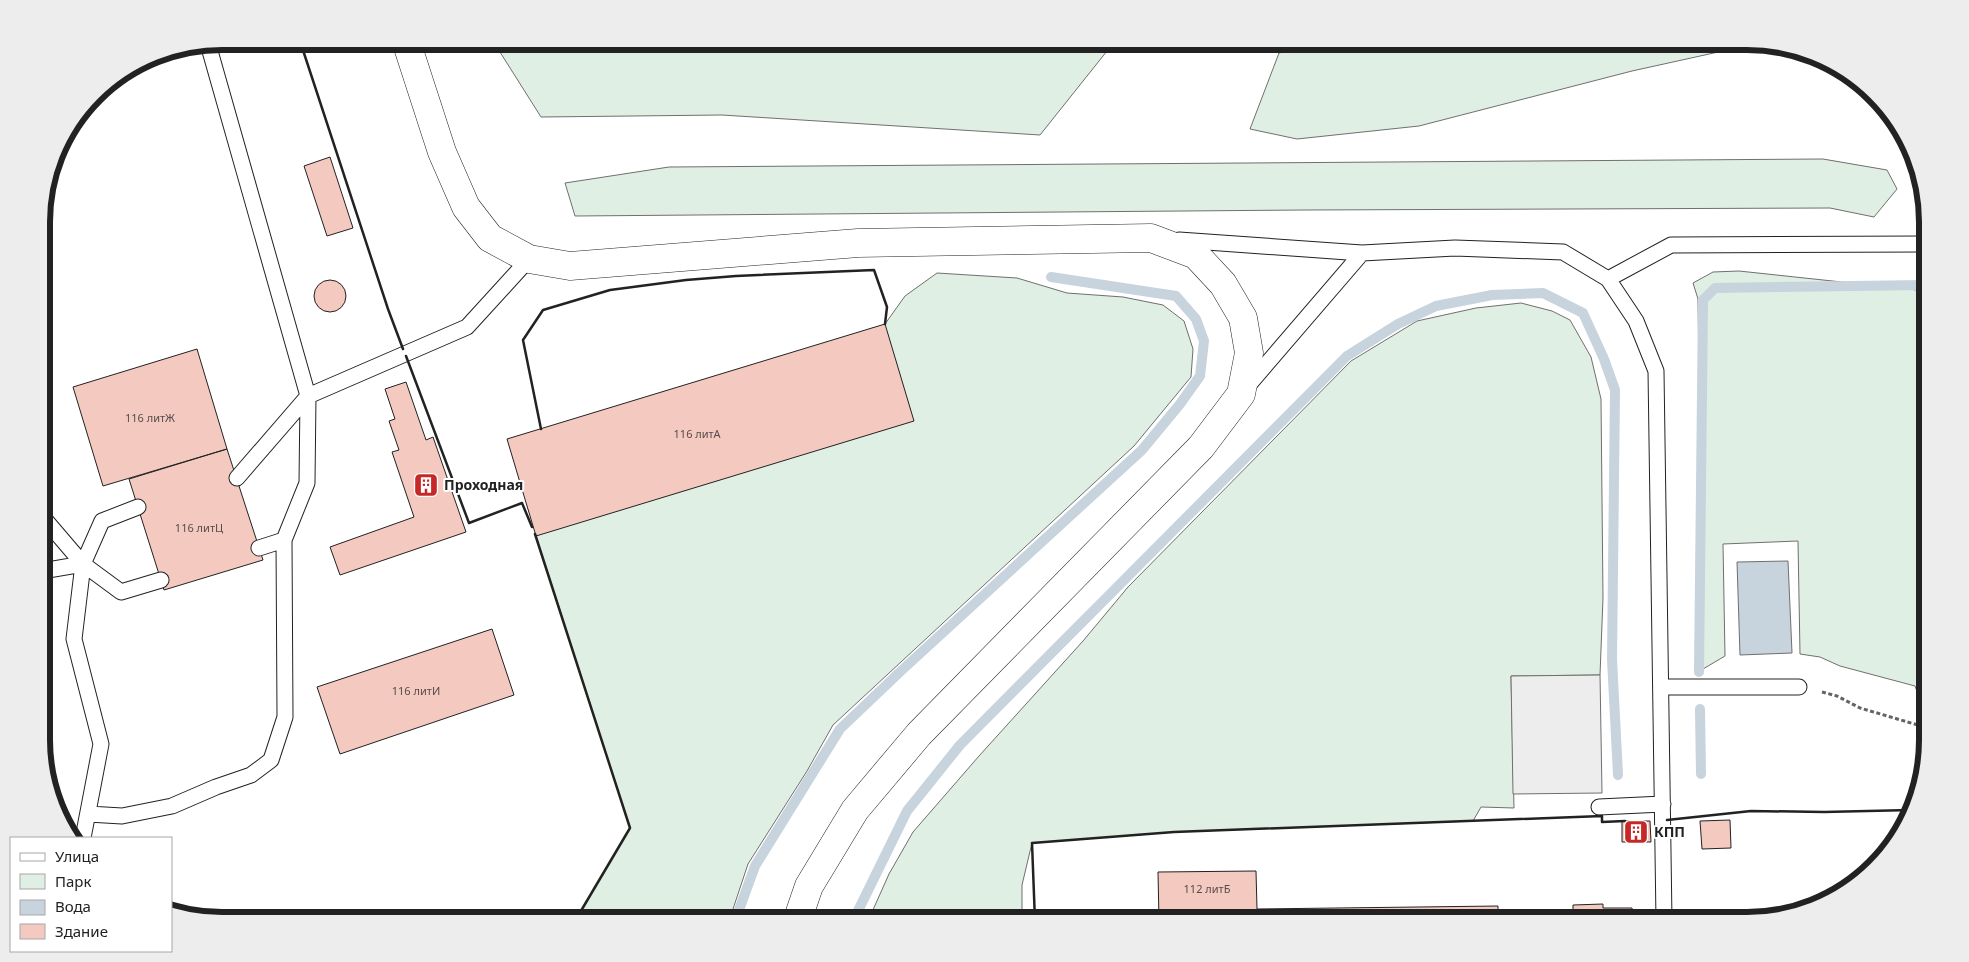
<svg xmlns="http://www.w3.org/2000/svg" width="1969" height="962" font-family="'Noto Sans',sans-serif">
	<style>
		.green { fill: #e0efe3; stroke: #6f6f6f }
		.parking { fill: #ededed; stroke: #6f6f6f }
		.water { fill: #c7d3dd; stroke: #6f6f6f }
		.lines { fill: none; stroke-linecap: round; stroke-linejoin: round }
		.stream { stroke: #c7d3dd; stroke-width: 10 }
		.building { fill: #f3c9c0; stroke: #222 }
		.lane-casing { stroke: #222; stroke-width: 17 }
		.street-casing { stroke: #222; stroke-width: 29 }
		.path { stroke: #646464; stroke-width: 3; stroke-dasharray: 4 2.5; stroke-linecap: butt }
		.lane { stroke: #fff; stroke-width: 15 }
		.street { stroke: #fff; stroke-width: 28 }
		.wall { stroke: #222; stroke-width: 2.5 }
		.labels { text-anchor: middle; stroke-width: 4; stroke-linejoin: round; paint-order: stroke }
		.number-label { font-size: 11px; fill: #564c4a }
		.poi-label { font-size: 14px; font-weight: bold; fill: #222; stroke: #fff; text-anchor: start }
		.rim { fill: none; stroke: #222; stroke-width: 6 }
	</style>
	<rect width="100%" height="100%" fill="#fff"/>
	<path class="green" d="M493 41H1115L1040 135 722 115 541 117Z
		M1329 41H1747L1749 42 1741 47 1632 71 1419 126 1297 139 1250 129 1279 53Z
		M1823 159 1887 170 1897 189 1874 217 1830 208 1305 210 575 216 565 183 669 167Z
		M1739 271 1926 291 1928 723 1915 686 1840 666 1820 657 1800 654 1798 541 1723 544 1725 656 1703 669 1698 299 1693 283 1713 272Z
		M937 273 1017 278 1067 293 1123 297 1163 305 1184 321 1193 349 1191 377 1134 446 833 725 807 771 748 864 729 921H575L630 828 536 536 885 324 905 296Z
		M1521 303 1552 311 1570 320 1591 357 1601 399 1603 598 1600 675 1511 676 1514 808 1481 807 1473 821 1174 832 1032 843 1022 885V921H868L889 874 913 832 979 756 1083 641 1128 587 1351 361 1417 321 1476 308Z"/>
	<path class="parking" d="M1600 675 1602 793 1513 794 1511 676Z"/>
	<path class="water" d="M1788 561 1792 653 1740 655 1737 562Z"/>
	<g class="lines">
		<path class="stream" d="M1699 672 1703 300 1715 288 1926 285
			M1700 709 1701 774
			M735 921 755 866 840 729 902 670 1142 450 1180 404 1200 376 1204 341 1196 319 1176 296 1051 277
			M853 921 907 811 960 745 1347 356 1398 324 1436 306 1492 295 1543 293 1583 313 1604 359 1615 390 1612 659 1618 775"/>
	</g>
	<path class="building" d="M330 157 353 228 327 236 304 166Z
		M314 296a16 16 0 1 1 32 0a16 16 0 1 1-32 0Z
		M885 324 914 421 536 536 507 439Z
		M197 349 227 449 103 486 73 387Z
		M406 382 426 440 433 437 466 532 340 575 330 547 414 517 392 452 399 450 389 421 395 419 385 389Z
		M227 449 263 560 164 590 129 479Z
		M492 629 514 695 340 754 317 687Z
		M1730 820 1731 848 1702 849 1700 821Z
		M1622 821H1650L1651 842H1622Z
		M1256 871 1257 909 1498 906V920L1159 921 1158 872Z
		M1603 904V908H1632L1633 920H1573V905Z
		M1775 915 1758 920H1726V916Z"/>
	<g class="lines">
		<defs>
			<path id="lane" d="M1179 240 1362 253 1455 248 1563 252 1608 279 1636 321 1656 371 1664 920
				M1608 279 1671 245 1926 244
				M1246 388 1362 253
				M237 478 308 396 467 327 529 259
				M42 516 83 564 121 592 161 580
				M259 548 284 540
				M42 571 83 564
				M1661 687H1799
				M1599 807 1663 804
				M88 814 122 816 172 806 216 787 251 775 271 760 285 717 284 540 307 483 308 396 208 44
				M83 838 101 744 74 639 83 564 102 521 138 507"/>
			<path id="street" d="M406 41 442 152 466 207 490 238 529 259 570 266 858 243 1151 238 1196 255 1223 284 1243 318 1249 353 1241 394 1201 447 919 734 855 810 809 886 797 921"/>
		</defs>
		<use href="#lane" class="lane-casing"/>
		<use href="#street" class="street-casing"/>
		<path class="path" d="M1822 692 1837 696 1860 708 1928 728"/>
		<use href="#lane" class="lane"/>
		<use href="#street" class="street"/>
		<path class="wall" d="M300 41 388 309 403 349
			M406 356 469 523 522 503 532 527
			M541 429 523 340 543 310 610 290 686 280 736 276 874 270 887 307 885 324
			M535 534 630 828 575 921
			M1667 820 1751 811 1824 812 1911 810
			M1035 921 1032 843 1174 832 1602 816V822L1625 821"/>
	</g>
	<defs>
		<symbol id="building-square" viewBox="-11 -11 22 22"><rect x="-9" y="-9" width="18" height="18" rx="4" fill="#c62828" stroke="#fff"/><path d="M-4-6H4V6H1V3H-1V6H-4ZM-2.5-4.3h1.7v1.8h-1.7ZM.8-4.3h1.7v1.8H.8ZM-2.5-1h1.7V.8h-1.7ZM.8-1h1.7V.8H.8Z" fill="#fff"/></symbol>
	</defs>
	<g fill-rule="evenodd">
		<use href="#building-square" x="412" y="471" width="28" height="28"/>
		<use href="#building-square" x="1622" y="818" width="28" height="28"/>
	</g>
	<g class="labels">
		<g class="number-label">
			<text x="150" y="422">116 литЖ</text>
			<text x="697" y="438">116 литА</text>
			<text x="199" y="532">116 литЦ</text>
			<text x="416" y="695">116 литИ</text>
			<text x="1207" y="893">112 литБ</text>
		</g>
		<g class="poi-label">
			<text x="444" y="490">Проходная</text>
			<text x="1654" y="837">КПП</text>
		</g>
	</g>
	<path d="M0 0H1969V962H0ZM222 50H1747A172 172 0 0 1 1919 222V740A172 172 0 0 1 1747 912H222A172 172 0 0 1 50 740V222A172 172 0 0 1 222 50Z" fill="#ededed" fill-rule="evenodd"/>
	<path class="rim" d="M222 50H1747A172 172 0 0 1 1919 222V740A172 172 0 0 1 1747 912H222A172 172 0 0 1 50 740V222A172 172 0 0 1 222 50Z"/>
	<rect x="10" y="837" width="162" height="115" fill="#ffffff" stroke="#a7a7a7"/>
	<rect x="20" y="853" width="25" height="8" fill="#ffffff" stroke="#a7a7a7"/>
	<text x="55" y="862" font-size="15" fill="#222222">Улица</text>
	<rect x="20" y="874" width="25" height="15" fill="#e0efe3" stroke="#a7a7a7"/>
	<text x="55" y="887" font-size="15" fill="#222222">Парк</text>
	<rect x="20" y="900" width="25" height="15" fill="#c7d3dd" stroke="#a7a7a7"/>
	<text x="55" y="912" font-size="15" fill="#222222">Вода</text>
	<rect x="20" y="924" width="25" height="15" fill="#f3c9c0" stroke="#a7a7a7"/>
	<text x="55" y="937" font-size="15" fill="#222222">Здание</text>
</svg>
